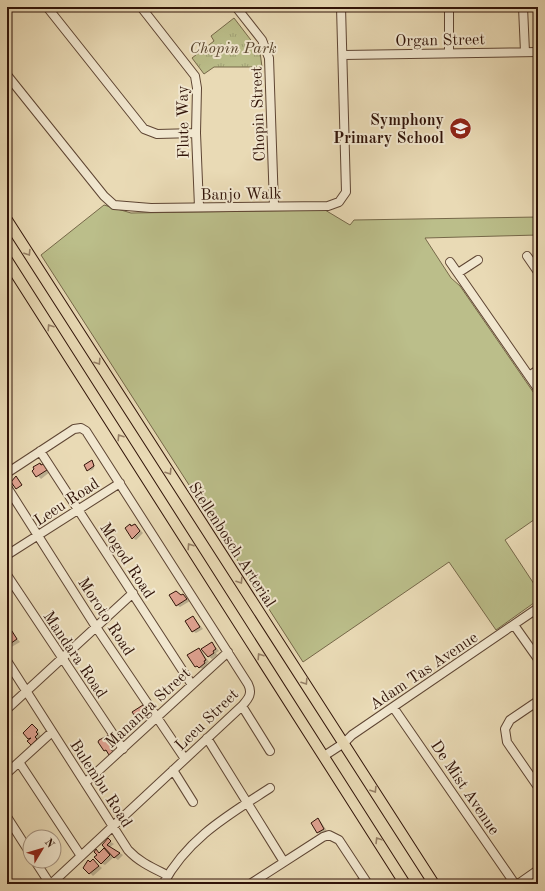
<svg xmlns="http://www.w3.org/2000/svg" width="545" height="891" font-family="'Old Standard TT',serif">
	<style>
		.grass { fill: #bbbe8a; stroke: #766849 }
		.park { fill: url(#park-tufts); stroke: #766849 }
		.shadow { fill: #0003 }
		.building { fill: #dea18f; stroke: #301308 }
		.lines { fill: none; stroke-linecap: round; stroke-linejoin: round }
		.minor-casing { stroke: #5e4533; stroke-width: 10 }
		.major-casing { stroke: #301308; stroke-width: 12 }
		.minor { stroke: #f1e7cf; stroke-width: 8 }
		.major { stroke: #e9dab5; stroke-width: 10 }
		.oneway { stroke: #968067 }
		.labels { text-anchor: middle; stroke-width: 4; stroke-linejoin: round; paint-order: stroke }
		.street-label { font-size: 16px; fill: #301308; stroke: #f1e7cf }
		.park-label { font-size: 16px; font-style: italic; fill: #5a462f; stroke: #f1e7cf }
		.poi-label { font-size: 16px; font-weight: bold; fill: #301308; stroke: #f1e7cf; text-anchor: end }
	</style>
	<defs>
		<pattern id="park-tufts" width="24" height="20" patternUnits="userSpaceOnUse"><rect width="24" height="20" fill="#bbbe8a"/><path d="M3 7l-1-3M5 7V3M7 7l1-3M15 17l-1-3M17 17v-4M19 17l1-3" fill="none" stroke="#a1a276"/></pattern>
	</defs>
	<rect width="100%" height="100%" fill="#e9dab5"/>
	<filter id="stains"><feTurbulence type="fractalNoise" baseFrequency=".005" numOctaves="4"/><feColorMatrix values="0 0 0 0 .2 0 0 0 0 .09 0 0 0 0 .02 0 0 0 .5 -.17"/></filter>
	<radialGradient id="worn" r=".72"><stop offset=".6" stop-color="#630" stop-opacity="0"/><stop offset="1" stop-color="#630" stop-opacity=".3"/></radialGradient>
	<path class="grass" d="M104 205 131 213 325 210 350 225 354 220 538 217V235L425 238 451 278 460 286 538 399V517L505 540 538 590V600L496 630 449 562 303 662 41 255Z"/>
	<path class="park" d="M234 18 260 52 262 67H214L204 74 192 58 214 41 211 36Z"/>
	<path class="shadow" d="M85.5 466a4.5 4.5 0 1 1 9 0a4.5 4.5 0 1 1-9 0Z
		M40 464 46 467 50 472 41 479 33 471Z
		M135 525 143 533 136 540 133 538Z
		M183 595 190 601 180 607 177 605Z
		M193 617 203 629 196 633 192 631Z
		M10 630 20 642 8 649 7 632Z
		M212 643 219 651 216 653 217 655 212 659 208 656Z
		M199 650 202 652 209 662 207 663 208 665 203 669 196 666Z
		M143 706 151 714 145 720H141L138 718Z
		M32 726 40 733 39 734 41 736 38 739 40 742 35 747 31 744V739L29 738Z
		M109 736 117 744 113 750 116 754 114 756 105 751 99 742Z
		M318 820 321 822 327 831 321 834 318 832Z
		M108 840 114 844 110 847 123 855 118 860 114 857 105 865 101 863 96 851 100 853 104 849 110 852 103 845Z
		M93 861 102 868 93 876 85 868Z"/>
	<path class="building" d="M92 460 94 466 87 471 84 465Z
		M40 463 41 465 43 464 47 470 36 477 32 471 34 469 33 467Z
		M16 476 22 485 16 489 11 482Z
		M130 524 131 526 135 524 140 531 132 539 125 528Z
		M176 591 181 595 183 594 187 599 176 606 169 595Z
		M193 616 200 627 192 632 185 621Z
		M10 628 17 639 7 646V630Z
		M212 642 216 649 213 651 214 653 208 657 201 649Z
		M199 648 206 660 204 661 205 663 199 668 197 666 195 667 187 655Z
		M143 705 148 712 144 714 146 716 137 719 132 712Z
		M32 724 38 730 36 732 38 734 35 737 37 739 31 745 27 741 31 738 28 739 23 733Z
		M109 735 114 742 110 748 113 752 109 755 106 750 104 751 98 742 99 740Z
		M318 818 324 829 317 833 311 823Z
		M108 838 111 841 107 845 120 853 114 858 102 845Z
		M104 848 110 855 101 864 94 857 97 855 94 852 96 849 99 853Z
		M93 859 99 866 89 874 83 868 88 860 90 862Z"/>
	<g class="lines">
		<defs>
			<path id="minor" d="M47 7 144 129 157 134 196 133
				M141 7 195 76 197 88 196 133 199 207
				M236 7 262 40 269 58 274 206
				M449 7V53
				M523 7 525 52
				M343 55 538 52
				M7 75 104 196 114 205 151 208 328 206 339 202 346 192 341 7
				M527 256 538 272
				M450 262 538 389
				M458 273 478 260
				M529 376 538 370
				M40 451 192 685
				M7 473 74 429 81 428 86 431 248 684C253 694 248 699 242 706L51 884
				M7 487 96 627 185 759
				M7 555 120 483
				M7 575 123 749
				M514 625 538 659
				M7 661 128 850C139 862 153 868 167 875
				M538 701 510 720 505 729 507 742 538 787
				M242 706 270 751
				M393 707 515 884
				M7 709 133 593
				M207 738 284 862
				M324 756 344 743 352 735 538 608
				M19 762 81 856
				M173 770 193 802
				M7 773 52 732
				M85 783 228 652
				M7 817 30 853
				M35 861 50 884
				M163 884C188 838 227 816 270 788
				M250 884 323 837 329 835 339 840 368 884
				M358 884 365 880
				M518 884 538 870"/>
			<path id="major" d="M7 220 434 884
				M7 260 405 884"/>
		</defs>
		<use href="#minor" class="minor-casing"/>
		<use href="#major" class="major-casing"/>
		<use href="#minor" class="minor"/>
		<use href="#major" class="major"/>
	</g>
	<defs><path id="oneway-chevron" d="M-2-3.5L2.5 0L-2 3.5" fill="none" stroke-width="1.6" stroke-linecap="round" stroke-linejoin="round"/></defs>
	<g class="oneway">
		<use href="#oneway-chevron" transform="translate(28 253) rotate(58)"/>
		<use href="#oneway-chevron" transform="translate(50 327) rotate(-123)"/>
		<use href="#oneway-chevron" transform="translate(98 362) rotate(57)"/>
		<use href="#oneway-chevron" transform="translate(120 437) rotate(-123)"/>
		<use href="#oneway-chevron" transform="translate(169 472) rotate(57)"/>
		<use href="#oneway-chevron" transform="translate(190 546) rotate(-123)"/>
		<use href="#oneway-chevron" transform="translate(240 581) rotate(57)"/>
		<use href="#oneway-chevron" transform="translate(260 656) rotate(-123)"/>
		<use href="#oneway-chevron" transform="translate(305 682) rotate(57)"/>
		<use href="#oneway-chevron" transform="translate(374 790) rotate(58)"/>
		<use href="#oneway-chevron" transform="translate(378 840) rotate(-122)"/>
	</g>
	<defs>
		<symbol id="school-disc" viewBox="-11 -11 22 22"><circle r="9.5" fill="#8f2418" stroke="#f1e7cf"/><path d="M0-5L7-2L0 1L-7-2ZM-4 1L0 2.5L4 1V4Q0 6-4 4Z" fill="#fff"/></symbol>
	</defs>
	<g fill-rule="evenodd">
		<use href="#school-disc" x="448" y="116" width="25" height="25"/>
	</g>
	<g class="labels">
		<g class="street-label">
			<text transform="translate(440 39) rotate(-1)" y="6">Organ Street</text>
			<text transform="translate(257 114) rotate(-92)" y="6">Chopin Street</text>
			<text transform="translate(182 122) rotate(-91)" y="6">Flute Way</text>
			<text transform="translate(241 193) rotate(-1)" y="6">Banjo Walk</text>
			<text transform="translate(66 501) rotate(-33)" y="6">Leeu Road</text>
			<text transform="translate(233 544) rotate(57)" y="6">Stellenbosch Arterial</text>
			<text transform="translate(128 560) rotate(57)" y="6">Mogod Road</text>
			<text transform="translate(107 616) rotate(57)" y="6">Moroto Road</text>
			<text transform="translate(76 654) rotate(56)" y="6">Mandara Road</text>
			<text transform="translate(423 670) rotate(-34)" y="6">Adam Tas Avenue</text>
			<text transform="translate(147 707) rotate(-43)" y="6">Mananga Street</text>
			<text transform="translate(206 719) rotate(-44)" y="6">Leeu Street</text>
			<text transform="translate(102 783) rotate(57)" y="6">Bulembu Road</text>
			<text transform="translate(466 787) rotate(56)" y="6">De Mist Avenue</text>
		</g>
		<g class="park-label">
			<text x="233" y="53">Chopin Park</text>
		</g>
		<g class="poi-label">
			<text x="444" y="125">Symphony<tspan x="444" dy="18">Primary School</tspan></text>
		</g>
	</g>
	<rect width="545" height="891" fill="none" stroke="#e9dab5" stroke-width="24"/>
	<rect x="8" y="8" width="529" height="875" fill="none" stroke="#301308" stroke-width="2"/>
	<rect x="12" y="12" width="521" height="867" fill="none" stroke="#301308"/>
	<g transform="translate(42 849) rotate(52)"><circle r="19" fill="#f1e7cf" stroke="#a4927f"/>
	<path d="M0-3L7 15L0 10L-7 15Z" fill="#8f2418"/>
	<text y="-6" font-size="11" font-weight="bold" text-anchor="middle" fill="#301308">N</text>
	</g>
	<rect width="100%" height="100%" filter="url(#stains)"/>
	<rect width="100%" height="100%" fill="url(#worn)"/>
</svg>
